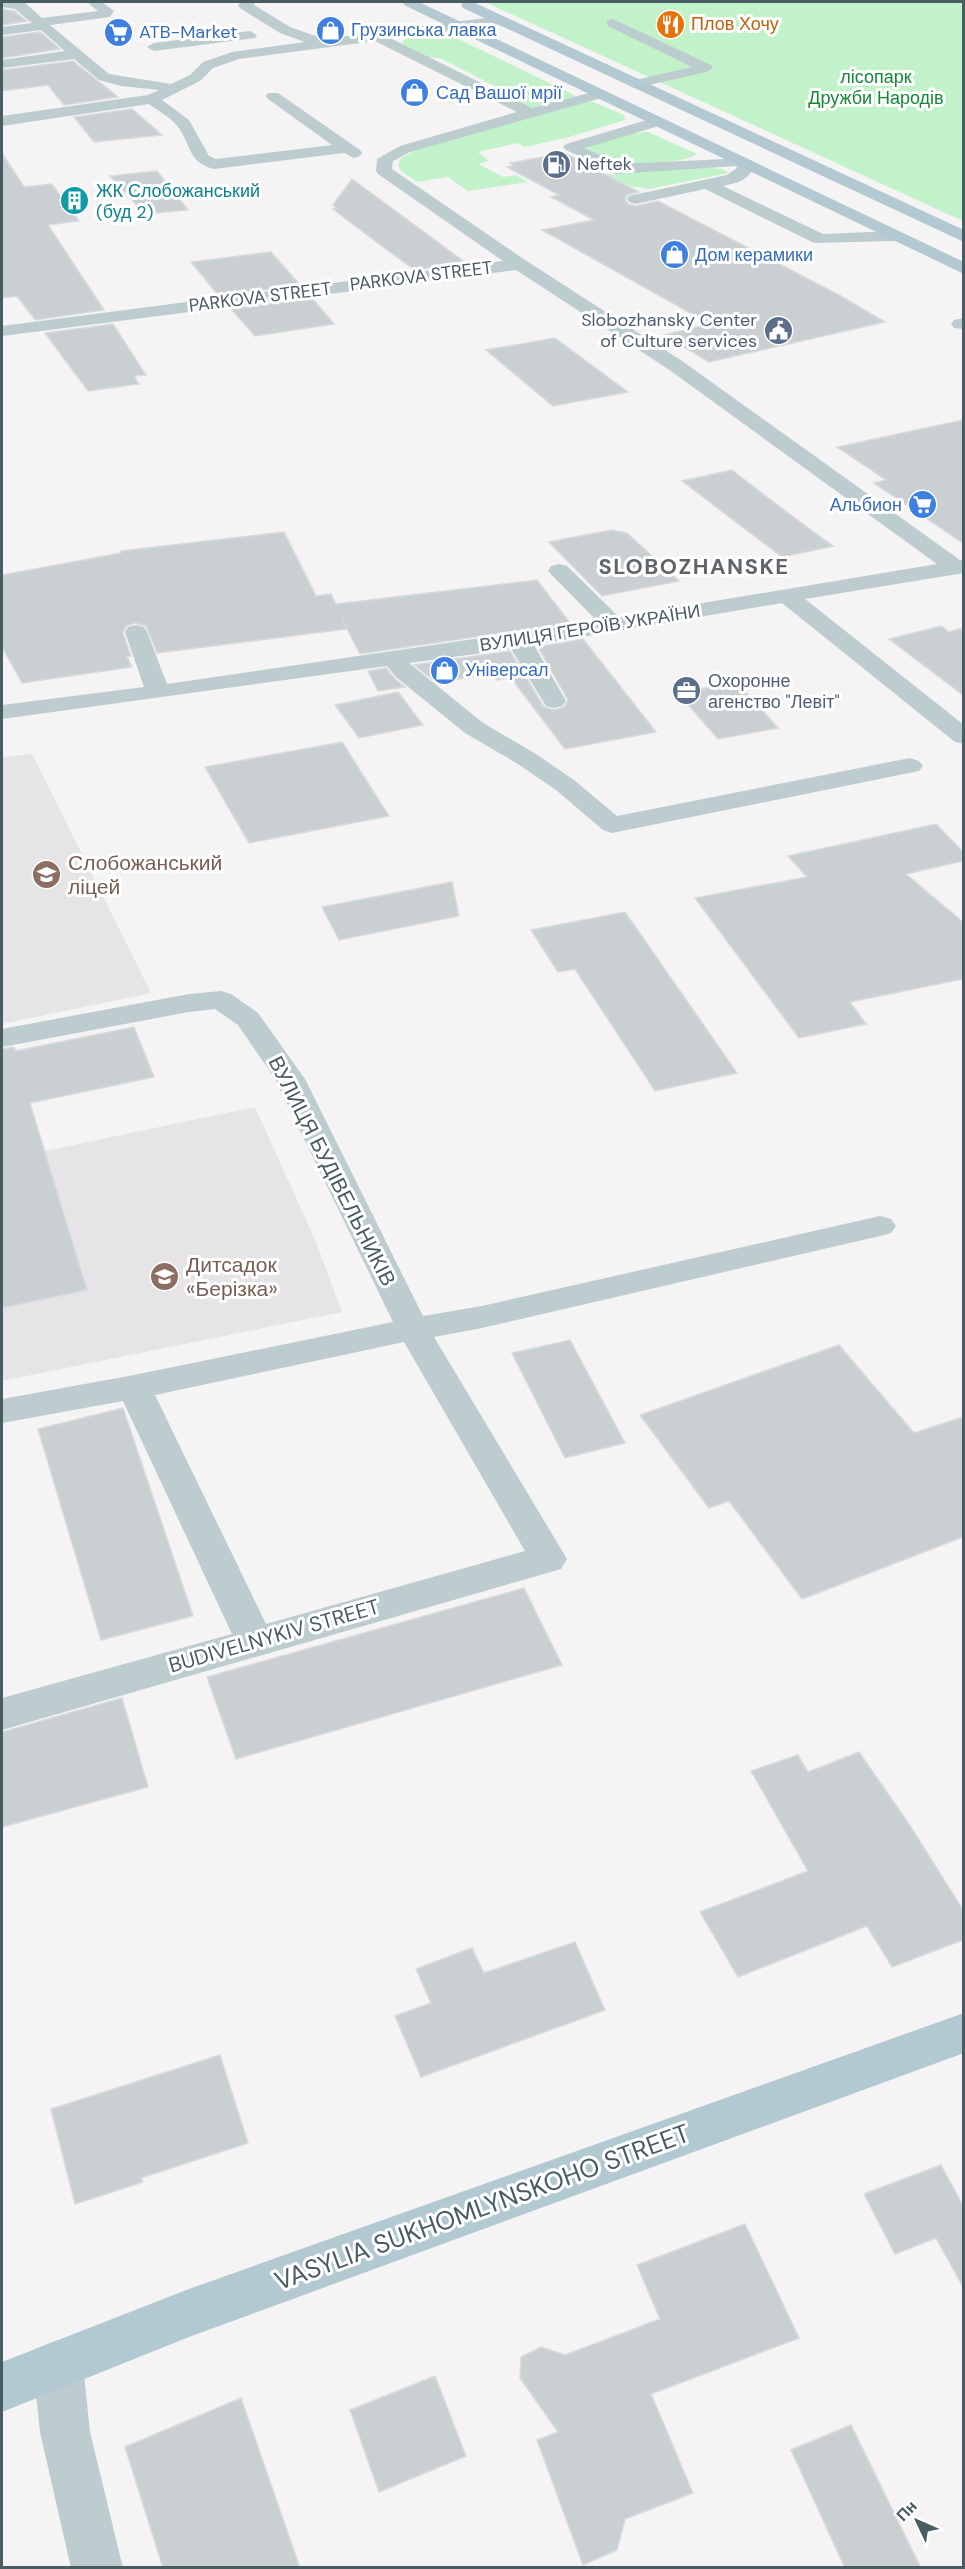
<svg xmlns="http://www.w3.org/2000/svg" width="965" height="2569" font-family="'DM Sans',sans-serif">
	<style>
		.education { fill: #e6e4e6 }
		.green { fill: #c1f2c9 }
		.building { fill: #cacfd2; stroke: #d7dbde; stroke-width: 1.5 }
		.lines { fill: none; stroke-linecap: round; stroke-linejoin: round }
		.minor { fill: #bdcccf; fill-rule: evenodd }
		.major { fill: #b2c9d2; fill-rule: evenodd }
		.labels { text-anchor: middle; stroke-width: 6; stroke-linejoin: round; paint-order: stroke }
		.far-food-label { font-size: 18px; fill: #c56008; stroke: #fff; text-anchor: start }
		.far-shop-label { font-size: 18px; fill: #366cbe; stroke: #fff; text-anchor: start }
		.far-park-label { font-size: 18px; fill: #148933; stroke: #fff }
		.far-service-label { font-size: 18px; fill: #4e5e75; stroke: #fff; text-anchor: start }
		.far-culture-label { font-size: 18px; fill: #0d838f; stroke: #fff; text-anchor: start }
		.far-street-label { font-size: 18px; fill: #495c62; stroke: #fff }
		.education-label { font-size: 21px; fill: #785e54; stroke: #fff; text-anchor: start }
		.street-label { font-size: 21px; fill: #495c62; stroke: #fff }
		.far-district-label { font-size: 22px; font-weight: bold; letter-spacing: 1.5px; fill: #5f6568; stroke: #fff }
		.near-street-label { font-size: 26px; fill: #495c62; stroke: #fff }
	</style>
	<rect width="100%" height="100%" fill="#f5f3f3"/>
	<path class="education" d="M32 754 151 993 2 1024V757Z
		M255 1107 316 1242 342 1312 2 1381V1160Z"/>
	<path class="green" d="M485 2H963V221Z
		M433 33 450 35 576 96 532 108 505 100 512 95 440 58 424 57 403 44V41L411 36Z
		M585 101 593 102 624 115 625 120 569 137 525 147 518 143 478 152 489 161 478 164 503 177 516 175 528 182 468 191 448 177 417 182 401 171 398 165 400 159 420 148Z
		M648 132 697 154C683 164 636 163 618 163L611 162 587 149 589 146 632 133Z
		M696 167 722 169 728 173 649 189 625 185 604 175Z"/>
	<path class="building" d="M2 9 14 11 27 21 2 25Z
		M40 32 60 49 2 58V37Z
		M73 61 118 97 64 105 48 85 2 91V70Z
		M132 109 162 135 94 142 74 117Z
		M2 153 24 187 52 184 79 221 48 225 104 310 35 320 17 296 2 298Z
		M565 153 639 192 627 195 625 200 628 204 635 206 658 201 839 295 885 322 709 362 664 335 710 324 542 230 594 220 551 197 559 195 507 167 514 166 510 163Z
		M157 171 188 210 145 214 110 176Z
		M352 179 382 201 466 263 415 270 387 250 333 209H337L333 205Z
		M271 252 300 285 219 296 191 262Z
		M312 298 334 324 255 336 231 309Z
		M113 324 146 375 134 376 139 384 88 391 45 333Z
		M555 338 628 392 553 406 486 350Z
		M963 420V543L874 483 886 480 837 447Z
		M732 470 784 510 833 546 782 557 682 481Z
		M611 530 627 533 679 581 602 596 549 542Z
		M284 532 316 596 331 594 336 604 537 580 570 623 360 654 343 621 347 629 157 653 146 626 135 623 126 626 123 633 131 656 127 657 132 667 22 683 2 647V575L121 553 120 551Z
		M941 626 949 632 963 628V695L889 639Z
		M583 639 656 732 565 749 511 678 496 680 493 674 436 682 414 665 510 651 544 707 555 710 564 707 568 700 538 647Z
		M386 668 395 679 405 687 378 691 368 671Z
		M737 682 778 728 718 739 678 693Z
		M398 692 423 725 359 738 335 705Z
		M342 742 389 816 249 843 205 767Z
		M936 824 963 852V861L906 874 963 922V979L850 1002 866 1024 799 1038 695 898 807 877 788 856Z
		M452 882 459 916 339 940 322 907Z
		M625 912 737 1073 655 1091 575 969 558 972 531 930Z
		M134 1027 154 1077 30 1103 87 1290 2 1308V1049L14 1047 15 1051Z
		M570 1340 625 1443 565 1458 512 1353Z
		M839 1345 914 1433 963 1417V1537L802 1599 729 1501 709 1508 640 1415Z
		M123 1408 193 1616 101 1640 38 1429Z
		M524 1588 562 1665 236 1759 207 1677Z
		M122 1698 148 1787 2 1827V1732Z
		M859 1752 909 1824 963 1910V1940L892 1967 867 1926 738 1977 700 1912 808 1871 751 1771 798 1755 808 1772Z
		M575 1942 605 2010 421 2077 395 2016 431 2003 416 1969 472 1948 484 1973Z
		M220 2055 248 2143 141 2178 143 2182 75 2204 51 2109Z
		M941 2165 963 2206V2287L936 2238 895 2254 864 2194Z
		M745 2224 799 2338 651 2394 693 2493 625 2519 617 2550 583 2565 537 2440 558 2432 520 2378 521 2357 541 2347 565 2355 660 2319 637 2265Z
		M435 2376 466 2456 379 2492 350 2410Z
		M241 2398 300 2568H163L125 2447Z
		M851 2425 921 2568H845L791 2450Z"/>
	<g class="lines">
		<path class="minor" d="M2 2H24L42 18 98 11 87 2H102L114 11 110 17 50 25 109 74 171 84 190 75 203 62 232 52 305 42 280 33 240 8 238 5 241 2H255L254 5 290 27 324 39 501 16 506 17 508 20 506 23 392 39 532 108 600 90 605 91 607 94 605 97 410 152 393 161 392 169 525 260 682 361 960 560H964V573L805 599 964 725V744L955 742 782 603 534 645 566 701 562 706 554 708 546 706 511 649 409 663 483 723 536 754 574 780 617 816 910 758 919 761 923 766 919 771 612 833 603 830 556 790 518 764 465 733 396 677 387 666 2 719V705L144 687 125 632 128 627 136 625 144 627 147 632 167 684 597 621 548 571 551 566 559 564 567 566 619 617 937 564 668 369 516 270 2 336V326L503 261 378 174 376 171 377 159 400 146 517 112 375 41 239 59 213 68 200 81 162 100 189 120 209 156 216 159 332 145 268 99 266 96 268 93H278L360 150 362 153 360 156 354 158 344 153 214 169C189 163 191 146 179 128 172 118 158 111 149 104L2 126V116L148 95 159 90 121 86 99 80 74 59 2 68V60L65 51 41 30 2 35V27L32 23 15 9 2 7Z
			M613 19 711 65 713 68 706 72 636 88 631 87 629 84 631 81 692 67 608 26 606 23 608 20Z
			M250 31 257 35 255 38 154 51 147 47 154 43Z
			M657 117 665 122 662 125 585 148 618 164 747 158 753 168C748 181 736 183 723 186L823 234 894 231 902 236 894 241 814 243 705 189 635 204 629 202 627 199 629 196 727 175 737 168 736 166 616 174 566 150 563 147 566 144Z
			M964 318V329L954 328 951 324 954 320Z
			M221 991 231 994 258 1013 305 1079 423 1316 482 1306 880 1216 891 1219 896 1226 891 1233 880 1236 482 1328 434 1337 567 1559 561 1569 2 1730V1698L232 1634 123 1401 2 1423V1399L134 1375 393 1322 275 1079 238 1025 215 1009 189 1012 2 1047V1029L189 994ZM404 1342 525 1551 266 1624 155 1395Z
			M58 2340 76 2347 83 2365 90 2432 123 2568H71L40 2432 33 2365 40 2347Z"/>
		<path class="major" d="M403 2H419L964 262V274L404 5Z
			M463 2H473L964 230V242L463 8 461 5Z
			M964 2013V2053L189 2337 2 2412V2362L189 2289Z"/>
	</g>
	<defs>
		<symbol id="restaurant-disc" viewBox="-11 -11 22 22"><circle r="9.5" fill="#e8710a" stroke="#fff"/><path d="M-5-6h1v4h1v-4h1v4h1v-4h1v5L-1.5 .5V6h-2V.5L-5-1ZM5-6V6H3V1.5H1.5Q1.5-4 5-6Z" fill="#fff"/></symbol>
		<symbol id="shop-disc" viewBox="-11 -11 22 22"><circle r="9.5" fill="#3f7fe0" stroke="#fff"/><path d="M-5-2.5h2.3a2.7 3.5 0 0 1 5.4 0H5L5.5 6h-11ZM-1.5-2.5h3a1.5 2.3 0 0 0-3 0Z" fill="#fff"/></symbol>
		<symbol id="supermarket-disc" viewBox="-11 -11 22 22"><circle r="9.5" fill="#3f7fe0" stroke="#fff"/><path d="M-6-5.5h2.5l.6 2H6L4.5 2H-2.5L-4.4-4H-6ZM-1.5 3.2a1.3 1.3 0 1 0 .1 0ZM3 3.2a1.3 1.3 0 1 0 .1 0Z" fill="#fff"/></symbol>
		<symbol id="fuel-disc" viewBox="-11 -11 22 22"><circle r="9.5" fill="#5c6f8a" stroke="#fff"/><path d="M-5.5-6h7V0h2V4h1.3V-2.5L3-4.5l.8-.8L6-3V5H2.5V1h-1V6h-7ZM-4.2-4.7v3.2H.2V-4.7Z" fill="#fff"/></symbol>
		<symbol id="building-disc" viewBox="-11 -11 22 22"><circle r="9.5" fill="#0f9aa8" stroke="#fff"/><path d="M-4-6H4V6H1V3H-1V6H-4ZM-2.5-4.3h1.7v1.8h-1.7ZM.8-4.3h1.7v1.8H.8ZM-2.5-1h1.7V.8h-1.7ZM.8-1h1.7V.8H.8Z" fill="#fff"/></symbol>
		<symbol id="civic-disc" viewBox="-11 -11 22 22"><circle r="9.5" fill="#5c6f8a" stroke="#fff"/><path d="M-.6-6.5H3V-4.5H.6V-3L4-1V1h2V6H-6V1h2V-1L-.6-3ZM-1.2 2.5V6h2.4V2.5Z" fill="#fff"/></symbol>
		<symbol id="office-disc" viewBox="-11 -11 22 22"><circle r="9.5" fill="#5c6f8a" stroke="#fff"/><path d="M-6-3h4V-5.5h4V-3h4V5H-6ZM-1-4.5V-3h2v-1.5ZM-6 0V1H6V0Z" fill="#fff"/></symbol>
		<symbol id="school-disc" viewBox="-11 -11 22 22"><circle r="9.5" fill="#8d6e63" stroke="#fff"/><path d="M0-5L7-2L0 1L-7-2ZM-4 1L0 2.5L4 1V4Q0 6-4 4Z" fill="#fff"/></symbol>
	</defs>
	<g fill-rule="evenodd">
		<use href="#restaurant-disc" x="654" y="8" width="33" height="33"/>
		<use href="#shop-disc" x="314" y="14" width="33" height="33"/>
		<use href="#supermarket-disc" x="102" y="16" width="33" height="33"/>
		<use href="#shop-disc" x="398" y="76" width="33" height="33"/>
		<use href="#fuel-disc" x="540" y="148" width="33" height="33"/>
		<use href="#building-disc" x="58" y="184" width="33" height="33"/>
		<use href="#shop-disc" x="658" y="238" width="33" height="33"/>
		<use href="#civic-disc" x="762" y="314" width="33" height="33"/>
		<use href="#supermarket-disc" x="906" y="488" width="33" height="33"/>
		<use href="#shop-disc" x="428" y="654" width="33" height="33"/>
		<use href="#office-disc" x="670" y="674" width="33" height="33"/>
		<use href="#school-disc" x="30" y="858" width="33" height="33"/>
		<use href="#school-disc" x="148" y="1260" width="33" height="33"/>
	</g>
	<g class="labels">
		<g class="far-food-label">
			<text x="691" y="30">Плов Хочу</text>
		</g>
		<g class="far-shop-label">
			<text x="351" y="36">Грузинська лавка</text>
			<text x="139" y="38">ATB-Market</text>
			<text x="436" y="99">Сад Вашої мрії</text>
			<text x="695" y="261">Дом керамики</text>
			<text x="902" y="511" text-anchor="end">Альбион</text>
			<text x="465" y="676">Універсал</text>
		</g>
		<g class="far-park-label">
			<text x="876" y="83">лісопарк<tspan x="876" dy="21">Дружби Народів</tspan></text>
		</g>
		<g class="far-service-label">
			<text x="577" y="170">Neftek</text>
			<text x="757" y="326" text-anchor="end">Slobozhansky Center<tspan x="757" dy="21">of Culture services</tspan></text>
			<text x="708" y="687">Охоронне<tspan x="708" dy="21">агенство "Левіт"</tspan></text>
		</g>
		<g class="far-culture-label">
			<text x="96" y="197">ЖК Слобожанський<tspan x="96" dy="21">(буд 2)</tspan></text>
		</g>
		<g class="far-street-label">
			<text transform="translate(421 276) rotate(-7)" y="6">PARKOVA STREET</text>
			<text transform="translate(260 297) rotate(-7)" y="6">PARKOVA STREET</text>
			<text transform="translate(590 628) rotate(-9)" y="6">ВУЛИЦЯ ГЕРОЇВ УКРАЇНИ</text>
		</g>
		<g class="education-label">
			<text x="68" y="870">Слобожанський<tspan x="68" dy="24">ліцей</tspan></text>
			<text x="186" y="1272">Дитсадок<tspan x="186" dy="24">«Берізка»</tspan></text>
		</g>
		<g class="street-label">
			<text transform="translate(332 1171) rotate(63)" y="7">ВУЛИЦЯ БУДІВЕЛЬНИКІВ</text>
			<text transform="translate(274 1636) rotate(-16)" y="7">BUDIVELNYKIV STREET</text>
		</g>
		<g class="far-district-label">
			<text x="694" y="574">SLOBOZHANSKE</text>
		</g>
		<g class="near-street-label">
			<text transform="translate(482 2207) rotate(-20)" y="9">VASYLIA SUKHOMLYNSKOHO STREET</text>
		</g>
	</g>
	<rect width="965" height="2569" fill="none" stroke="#495c62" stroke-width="6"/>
	<g transform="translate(917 2521) rotate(314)" stroke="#ffffff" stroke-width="4.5" paint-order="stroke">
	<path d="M0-4.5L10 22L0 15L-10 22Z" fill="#495c62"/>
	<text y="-9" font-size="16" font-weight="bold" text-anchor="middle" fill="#495c62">Пн</text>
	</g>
</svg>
